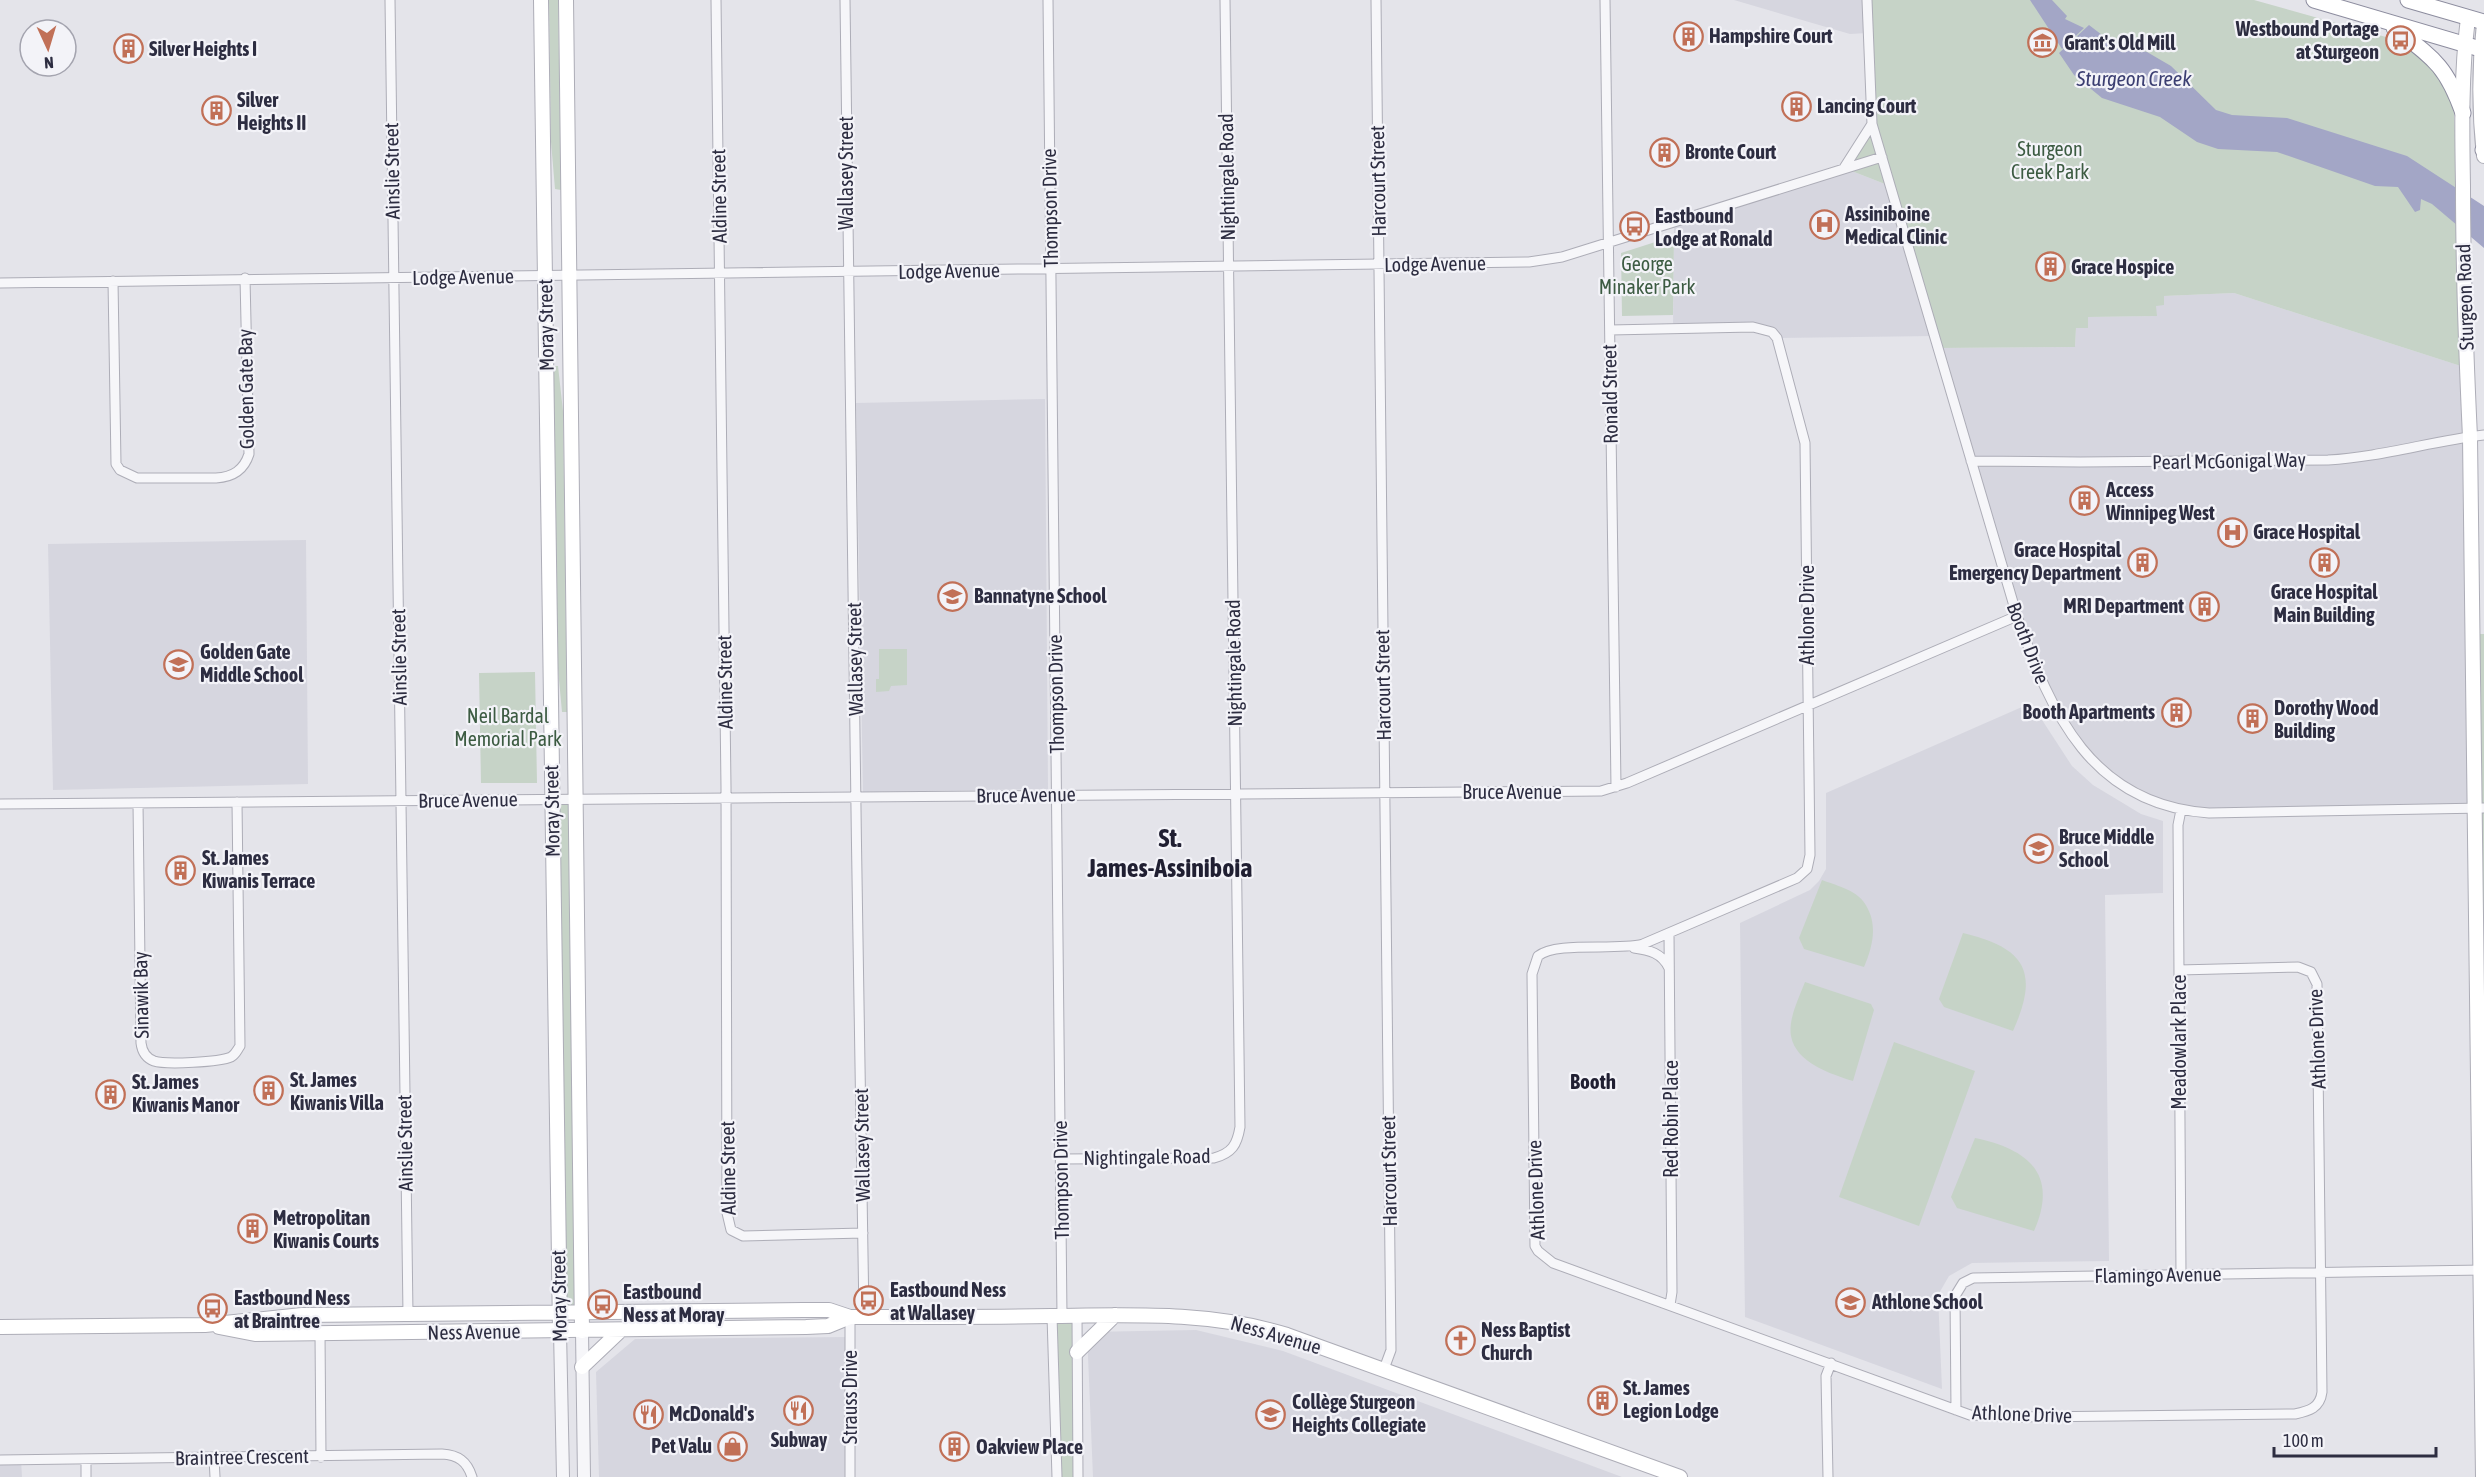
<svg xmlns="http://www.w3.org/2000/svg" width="2484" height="1477" font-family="'Asap Condensed',sans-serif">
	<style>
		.built { fill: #d6d6df }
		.green { fill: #c6d3c7 }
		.water { fill: #a3a6c6 }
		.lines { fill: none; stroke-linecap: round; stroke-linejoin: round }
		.minor-casing { stroke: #adadb7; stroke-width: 11 }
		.tertiary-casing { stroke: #adadb7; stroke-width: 14 }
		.secondary-casing { stroke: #adadb7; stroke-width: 16 }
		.trunk-casing { stroke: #8d8d9f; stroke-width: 17 }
		.minor { stroke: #f6f6f9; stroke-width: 9 }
		.tertiary { stroke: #f6f6f9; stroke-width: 12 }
		.secondary { stroke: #fff; stroke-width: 14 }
		.trunk { stroke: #fff; stroke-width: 15 }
		.labels { text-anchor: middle; stroke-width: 4.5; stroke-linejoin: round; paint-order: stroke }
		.poi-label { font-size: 20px; font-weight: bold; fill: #2d2d41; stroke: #f3f3f8; text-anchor: start }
		.park-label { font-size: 20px; fill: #3c5b42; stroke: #f3f3f8 }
		.street-label { font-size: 20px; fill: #2d2d41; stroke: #f3f3f8 }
		.water-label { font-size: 21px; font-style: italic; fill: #3b3e71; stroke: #f3f3f8 }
		.neighbourhood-label { font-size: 21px; font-weight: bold; fill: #201f32; stroke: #f3f3f8 }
		.district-label { font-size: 26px; font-weight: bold; fill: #201f32; stroke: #f3f3f8 }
	</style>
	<rect width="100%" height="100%" fill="#e4e4ea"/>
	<path class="built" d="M1734 0H1867V33L1850 34Z
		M1844 168 1890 186 1934 336 1777 338 1761 332 1673 330 1674 221Z
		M2234 293 2467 368 2475 808 2209 813 2148 799 2080 749 2027 646 1938 348 2075 347 2076 328 2088 317 2156 316V306L2164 296Z
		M1045 399 1048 789 863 792 856 403Z
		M306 540 308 784 53 790 48 544Z
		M2031 703 2072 766 2093 785 2141 814 2163 821V893L2105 895 2109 1261 1972 1263 1949 1276 1938 1295 1942 1389 1745 1317 1740 923 1810 890 1819 881 1826 869V793Z
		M1196 1330 1283 1351 1622 1477H1093L1087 1332Z
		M850 1337V1477H599L596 1372 635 1339Z
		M0 1460H21L22 1477H0Z"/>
	<path class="green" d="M549 0H558L561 190 555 189 551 142Z
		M1867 0H2254L2393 39C2427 57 2446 76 2454 113L2467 368 2234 293 2164 296V305L2156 306 2157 316 2088 317V328H2076L2075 347 1938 348 1890 186 1844 168 1872 124Z
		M1674 236 1673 315 1622 316 1621 253Z
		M553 366H558L563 411 567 712H562L557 658Z
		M2473 634H2484V1423Z
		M879 649H907V685L891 686 889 691 876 692V679H879Z
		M535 672 537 783H481L479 673Z
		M551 799H576L583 1312H559Z
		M1822 880C1835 885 1855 890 1863 901 1879 922 1873 946 1864 967L1804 949 1799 938Z
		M1963 933C2025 948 2040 971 2013 1031L1944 1007 1939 999Z
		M1805 982 1871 1004 1874 1010 1853 1081C1831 1074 1796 1063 1791 1036 1788 1019 1799 998 1805 982Z
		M1894 1042 1975 1071 1919 1226 1839 1197Z
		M1975 1138C2028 1149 2059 1174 2034 1231L1957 1208 1951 1197Z
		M1052 1316H1077L1078 1477H1057Z"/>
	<path class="water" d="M2030 0H2052L2067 16 2065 19 2084 28 2062 49Z
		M2089 25 2119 48 2147 52 2171 66 2216 110 2232 115 2287 118 2407 156 2484 206V248L2432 204 2421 199 2420 210 2415 212 2398 187 2375 186 2277 152 2218 149 2197 142 2160 117 2102 98 2074 75 2059 53Z"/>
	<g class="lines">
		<defs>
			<path id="minor" d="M390 0 408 1314
				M716 0 726 787 727 1213 731 1230 743 1236 863 1233
				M845 0C848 439 858 878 864 1317
				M1048 0 1062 1316
				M1376 0 1391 1350 1384 1369
				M1605 0 1616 787
				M1867 0 1872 124 2017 616C2051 714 2092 805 2209 813L2484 808
				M1844 168 1872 124
				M113 281 116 464 120 470 137 478H216C233 477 244 470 249 454L245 278
				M0 283 1529 262 1562 257 1882 157
				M1610 330 1753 327 1772 332 1777 338 1805 443 1810 855 1807 869 1797 878 1643 944C1615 951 1557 941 1538 956L1532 974 1535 1246 1538 1251 1553 1263 1970 1415 2022 1417 2295 1414C2309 1411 2320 1408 2322 1392L2317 984 2311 972 2298 967 2179 970
				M1971 461 2080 462 2328 460C2381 457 2432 441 2484 435
				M138 803 141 1043C142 1051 146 1058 154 1061 166 1065 220 1062 231 1057 236 1054 237 1050 240 1046L237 802
				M0 804 1601 791 1627 783 2017 616
				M2181 810 2178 825 2181 1274
				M1669 933 1672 1292 1670 1305
				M1634 948C1649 950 1662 953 1669 968
				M1061 1159 1214 1158C1232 1153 1237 1145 1240 1127L1225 0
				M1052 1316 1057 1477
				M1077 1316 1078 1477
				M320 1334 321 1457
				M1956 1410 1955 1296 1963 1283 1973 1278 2484 1270
				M214 1458 215 1477
				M86 1459V1477
				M0 1460 442 1454C458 1455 467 1461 472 1477
				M850 1477V1317
				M1828 1477 1826 1376 1831 1363"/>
			<path id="tertiary" d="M560 1331 563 1477
				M582 1331 584 1477"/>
			<path id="secondary" d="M541 0 560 1331
				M566 0 582 1331
				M2468 18C2461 73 2462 130 2463 186 2463 270 2466 353 2470 437L2483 1477
				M2484 23C2479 68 2479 111 2484 156
				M0 1327 205 1325 302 1315 803 1310H829L850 1317C917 1317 984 1317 1051 1316 1131 1315 1210 1311 1287 1335L1680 1477
				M219 1327 255 1334 806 1327 828 1326 850 1317
				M1077 1352 1115 1315
				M582 1367 621 1330"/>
			<path id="trunk" d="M2314 0 2484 50
				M2408 0 2484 22
				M2394 28C2433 58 2446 65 2463 113
				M2483 150 2484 148"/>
		</defs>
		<use href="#minor" class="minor-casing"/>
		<use href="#tertiary" class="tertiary-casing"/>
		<use href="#secondary" class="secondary-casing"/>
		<use href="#trunk" class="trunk-casing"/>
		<use href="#minor" class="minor"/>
		<use href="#tertiary" class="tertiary"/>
		<use href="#secondary" class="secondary"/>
		<use href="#trunk" class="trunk"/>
	</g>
	<defs>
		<symbol id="building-ring" viewBox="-11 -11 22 22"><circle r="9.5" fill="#f3f3f8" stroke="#c17057" stroke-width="1.5"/><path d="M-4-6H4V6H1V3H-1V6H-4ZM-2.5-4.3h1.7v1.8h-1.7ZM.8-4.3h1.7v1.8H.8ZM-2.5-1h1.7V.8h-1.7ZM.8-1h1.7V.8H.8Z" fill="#c17057"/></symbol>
		<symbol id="bus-ring" viewBox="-11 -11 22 22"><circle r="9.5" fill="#f3f3f8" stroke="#c17057" stroke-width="1.5"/><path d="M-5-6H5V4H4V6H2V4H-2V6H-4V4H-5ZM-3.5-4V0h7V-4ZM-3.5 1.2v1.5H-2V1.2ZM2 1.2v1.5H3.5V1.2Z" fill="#c17057"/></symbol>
		<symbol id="museum-ring" viewBox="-11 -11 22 22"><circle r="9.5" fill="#f3f3f8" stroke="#c17057" stroke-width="1.5"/><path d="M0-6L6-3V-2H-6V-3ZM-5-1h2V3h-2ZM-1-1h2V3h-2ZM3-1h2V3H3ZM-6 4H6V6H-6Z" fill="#c17057"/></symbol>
		<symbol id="hospital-ring" viewBox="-11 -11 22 22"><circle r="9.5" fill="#f3f3f8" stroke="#c17057" stroke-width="1.5"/><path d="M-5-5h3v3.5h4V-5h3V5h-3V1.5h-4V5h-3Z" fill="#c17057"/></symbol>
		<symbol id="school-ring" viewBox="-11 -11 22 22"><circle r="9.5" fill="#f3f3f8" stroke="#c17057" stroke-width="1.5"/><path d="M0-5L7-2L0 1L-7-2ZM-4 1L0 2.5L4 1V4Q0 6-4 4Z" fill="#c17057"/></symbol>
		<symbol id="church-ring" viewBox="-11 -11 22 22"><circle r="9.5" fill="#f3f3f8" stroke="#c17057" stroke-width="1.5"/><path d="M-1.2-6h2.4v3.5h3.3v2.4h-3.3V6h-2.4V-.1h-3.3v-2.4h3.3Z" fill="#c17057"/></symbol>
		<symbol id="restaurant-ring" viewBox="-11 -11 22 22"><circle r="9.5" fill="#f3f3f8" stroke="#c17057" stroke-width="1.5"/><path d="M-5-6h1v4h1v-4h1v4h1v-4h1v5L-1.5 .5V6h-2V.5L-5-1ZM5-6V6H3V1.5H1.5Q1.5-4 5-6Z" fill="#c17057"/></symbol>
		<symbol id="shop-ring" viewBox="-11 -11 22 22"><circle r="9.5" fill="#f3f3f8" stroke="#c17057" stroke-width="1.5"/><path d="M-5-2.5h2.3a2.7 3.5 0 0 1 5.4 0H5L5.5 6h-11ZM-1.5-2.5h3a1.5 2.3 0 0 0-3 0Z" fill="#c17057"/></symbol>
	</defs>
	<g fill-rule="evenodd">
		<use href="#building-ring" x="1672" y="20" width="33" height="33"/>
		<use href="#bus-ring" x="2384" y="24" width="33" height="33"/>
		<use href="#museum-ring" x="2026" y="26" width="33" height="33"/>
		<use href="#building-ring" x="112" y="32" width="33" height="33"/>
		<use href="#building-ring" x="1780" y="90" width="33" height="33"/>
		<use href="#building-ring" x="200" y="94" width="33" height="33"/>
		<use href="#building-ring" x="1648" y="136" width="33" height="33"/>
		<use href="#hospital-ring" x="1808" y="208" width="33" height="33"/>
		<use href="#bus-ring" x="1618" y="210" width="33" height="33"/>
		<use href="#building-ring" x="2034" y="250" width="33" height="33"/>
		<use href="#building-ring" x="2068" y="484" width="33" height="33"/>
		<use href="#hospital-ring" x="2216" y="516" width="33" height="33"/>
		<use href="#building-ring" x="2126" y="546" width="33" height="33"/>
		<use href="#building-ring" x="2308" y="546" width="33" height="33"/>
		<use href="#school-ring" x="936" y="580" width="33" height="33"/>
		<use href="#building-ring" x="2188" y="590" width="33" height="33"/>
		<use href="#school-ring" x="162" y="648" width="33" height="33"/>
		<use href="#building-ring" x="2160" y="696" width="33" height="33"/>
		<use href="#building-ring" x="2236" y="702" width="33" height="33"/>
		<use href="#school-ring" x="2022" y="832" width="33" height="33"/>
		<use href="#building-ring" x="164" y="854" width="33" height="33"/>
		<use href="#building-ring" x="252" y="1074" width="33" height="33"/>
		<use href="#building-ring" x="94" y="1078" width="33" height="33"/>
		<use href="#building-ring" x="236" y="1212" width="33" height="33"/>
		<use href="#bus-ring" x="852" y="1284" width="33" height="33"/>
		<use href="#school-ring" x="1834" y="1286" width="33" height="33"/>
		<use href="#bus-ring" x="586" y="1288" width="33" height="33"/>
		<use href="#bus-ring" x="196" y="1292" width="33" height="33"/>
		<use href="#church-ring" x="1444" y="1324" width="33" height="33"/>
		<use href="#building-ring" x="1586" y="1384" width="33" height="33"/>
		<use href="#restaurant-ring" x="782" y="1394" width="33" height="33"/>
		<use href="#restaurant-ring" x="632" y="1398" width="33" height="33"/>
		<use href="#school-ring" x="1254" y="1398" width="33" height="33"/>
		<use href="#shop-ring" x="716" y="1430" width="33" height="33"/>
		<use href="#building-ring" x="938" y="1430" width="33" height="33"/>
	</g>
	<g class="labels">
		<g class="poi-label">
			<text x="2379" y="36" text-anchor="end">Westbound Portage<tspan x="2379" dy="23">at Sturgeon</tspan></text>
			<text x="1709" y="43">Hampshire Court</text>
			<text x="2064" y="50">Grant's Old Mill</text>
			<text x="149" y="56">Silver Heights I</text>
			<text x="237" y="107">Silver<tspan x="237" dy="23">Heights II</tspan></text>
			<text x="1817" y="113">Lancing Court</text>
			<text x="1685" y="159">Bronte Court</text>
			<text x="1845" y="221">Assiniboine<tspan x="1845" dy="23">Medical Clinic</tspan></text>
			<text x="1655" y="223">Eastbound<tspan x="1655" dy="23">Lodge at Ronald</tspan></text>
			<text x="2071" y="274">Grace Hospice</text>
			<text x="2106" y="497">Access<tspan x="2106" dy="23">Winnipeg West</tspan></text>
			<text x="2253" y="539">Grace Hospital</text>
			<text x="2121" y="557" text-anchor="end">Grace Hospital<tspan x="2121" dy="23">Emergency Department</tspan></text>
			<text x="2324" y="599" text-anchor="middle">Grace Hospital<tspan x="2324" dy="23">Main Building</tspan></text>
			<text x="974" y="603">Bannatyne School</text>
			<text x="2184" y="613" text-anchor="end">MRI Department</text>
			<text x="200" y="659">Golden Gate<tspan x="200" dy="23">Middle School</tspan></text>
			<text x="2274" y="715">Dorothy Wood<tspan x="2274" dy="23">Building</tspan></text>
			<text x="2155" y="719" text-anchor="end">Booth Apartments</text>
			<text x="2059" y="844">Bruce Middle<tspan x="2059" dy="23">School</tspan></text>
			<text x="202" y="865">St. James<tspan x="202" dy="23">Kiwanis Terrace</tspan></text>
			<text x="290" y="1087">St. James<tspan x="290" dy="23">Kiwanis Villa</tspan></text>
			<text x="132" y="1089">St. James<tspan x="132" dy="23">Kiwanis Manor</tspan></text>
			<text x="273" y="1225">Metropolitan<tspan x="273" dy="23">Kiwanis Courts</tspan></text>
			<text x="890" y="1297">Eastbound Ness<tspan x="890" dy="23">at Wallasey</tspan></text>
			<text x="623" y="1299">Eastbound<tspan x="623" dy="23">Ness at Moray</tspan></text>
			<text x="234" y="1305">Eastbound Ness<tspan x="234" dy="23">at Braintree</tspan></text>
			<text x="1872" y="1309">Athlone School</text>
			<text x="1481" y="1337">Ness Baptist<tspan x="1481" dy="23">Church</tspan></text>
			<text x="1623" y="1395">St. James<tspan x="1623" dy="23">Legion Lodge</tspan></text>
			<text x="1292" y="1409">Collège Sturgeon<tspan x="1292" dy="23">Heights Collegiate</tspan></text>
			<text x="669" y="1421">McDonald's</text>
			<text x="799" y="1447" text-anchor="middle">Subway</text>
			<text x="712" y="1453" text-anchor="end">Pet Valu</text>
			<text x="976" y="1454">Oakview Place</text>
		</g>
		<g class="park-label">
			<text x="2050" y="156">Sturgeon<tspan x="2050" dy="23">Creek Park</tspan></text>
			<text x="1647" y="271">George<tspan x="1647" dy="23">Minaker Park</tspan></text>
			<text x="508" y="723">Neil Bardal<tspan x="508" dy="23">Memorial Park</tspan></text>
		</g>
		<g class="street-label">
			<text transform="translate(392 171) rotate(-91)" y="7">Ainslie Street</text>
			<text transform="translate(846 173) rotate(-90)" y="7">Wallasey Street</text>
			<text transform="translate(1227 177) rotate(-91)" y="7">Nightingale Road</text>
			<text transform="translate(1378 181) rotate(-91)" y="7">Harcourt Street</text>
			<text transform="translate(719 196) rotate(-91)" y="7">Aldine Street</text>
			<text transform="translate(1050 208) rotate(-91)" y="7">Thompson Drive</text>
			<text transform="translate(1435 264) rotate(-1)" y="7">Lodge Avenue</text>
			<text transform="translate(949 271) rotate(-1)" y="7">Lodge Avenue</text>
			<text transform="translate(463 277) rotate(-1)" y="7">Lodge Avenue</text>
			<text transform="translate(2465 297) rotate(-92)" y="7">Sturgeon Road</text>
			<text transform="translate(546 325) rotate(-91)" y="7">Moray Street</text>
			<text transform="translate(246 389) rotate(-91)" y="7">Golden Gate Bay</text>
			<text transform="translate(1610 394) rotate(-91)" y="7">Ronald Street</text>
			<text transform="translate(2229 461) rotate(-1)" y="7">Pearl McGonigal Way</text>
			<text transform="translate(1807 615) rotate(-90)" y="7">Athlone Drive</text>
			<text transform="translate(2028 643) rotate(69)" y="7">Booth Drive</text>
			<text transform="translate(399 657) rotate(-91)" y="7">Ainslie Street</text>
			<text transform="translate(855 659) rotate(-91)" y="7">Wallasey Street</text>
			<text transform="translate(1234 663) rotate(-91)" y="7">Nightingale Road</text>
			<text transform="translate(725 682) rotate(-91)" y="7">Aldine Street</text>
			<text transform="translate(1383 685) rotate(-91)" y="7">Harcourt Street</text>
			<text transform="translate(1056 694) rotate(-91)" y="7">Thompson Drive</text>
			<text x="1512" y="799">Bruce Avenue</text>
			<text transform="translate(1026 795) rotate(-1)" y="7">Bruce Avenue</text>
			<text transform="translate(468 800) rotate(-1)" y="7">Bruce Avenue</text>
			<text transform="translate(552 811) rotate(-91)" y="7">Moray Street</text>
			<text transform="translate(141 995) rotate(-91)" y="7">Sinawik Bay</text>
			<text transform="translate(2317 1039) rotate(-92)" y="7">Athlone Drive</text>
			<text transform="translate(2179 1042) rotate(-90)" y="7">Meadowlark Place</text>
			<text transform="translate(1671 1119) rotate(-90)" y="7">Red Robin Place</text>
			<text transform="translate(405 1143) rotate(-91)" y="7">Ainslie Street</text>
			<text transform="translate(862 1145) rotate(-91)" y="7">Wallasey Street</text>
			<text transform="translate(1147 1157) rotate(-1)" y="7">Nightingale Road</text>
			<text transform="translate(728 1168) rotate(-91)" y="7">Aldine Street</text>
			<text transform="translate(1389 1171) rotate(-91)" y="7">Harcourt Street</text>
			<text transform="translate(1061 1180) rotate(-91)" y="7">Thompson Drive</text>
			<text transform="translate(1536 1190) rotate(-92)" y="7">Athlone Drive</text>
			<text transform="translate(2158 1275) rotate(-1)" y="7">Flamingo Avenue</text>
			<text transform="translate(559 1296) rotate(-91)" y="7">Moray Street</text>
			<text transform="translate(474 1332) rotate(-1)" y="7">Ness Avenue</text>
			<text transform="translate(1276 1335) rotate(16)" y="7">Ness Avenue</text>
			<text transform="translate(850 1397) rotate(-90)" y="7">Strauss Drive</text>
			<text transform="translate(2022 1414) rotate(2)" y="7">Athlone Drive</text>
			<text transform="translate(242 1457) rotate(-1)" y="7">Braintree Crescent</text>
		</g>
		<g class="water-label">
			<text x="2134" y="86">Sturgeon Creek</text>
		</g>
		<g class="neighbourhood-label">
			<text x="1593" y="1089">Booth</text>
		</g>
		<g class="district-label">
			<text x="1170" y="847">St.<tspan x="1170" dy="30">James-Assiniboia</tspan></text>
		</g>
	</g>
	<g transform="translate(48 48) rotate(176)"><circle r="28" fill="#f3f3f8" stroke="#a4a4af" stroke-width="1.5"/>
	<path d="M0-4.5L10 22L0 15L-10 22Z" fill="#c17057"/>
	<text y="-9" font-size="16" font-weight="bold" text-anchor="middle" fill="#2d2d41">N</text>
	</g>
	<path d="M2274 1447v9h162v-9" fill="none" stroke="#2d2d41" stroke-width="3"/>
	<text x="2283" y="1447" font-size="18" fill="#2d2d41" stroke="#f3f3f8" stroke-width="4.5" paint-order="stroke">100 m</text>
</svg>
